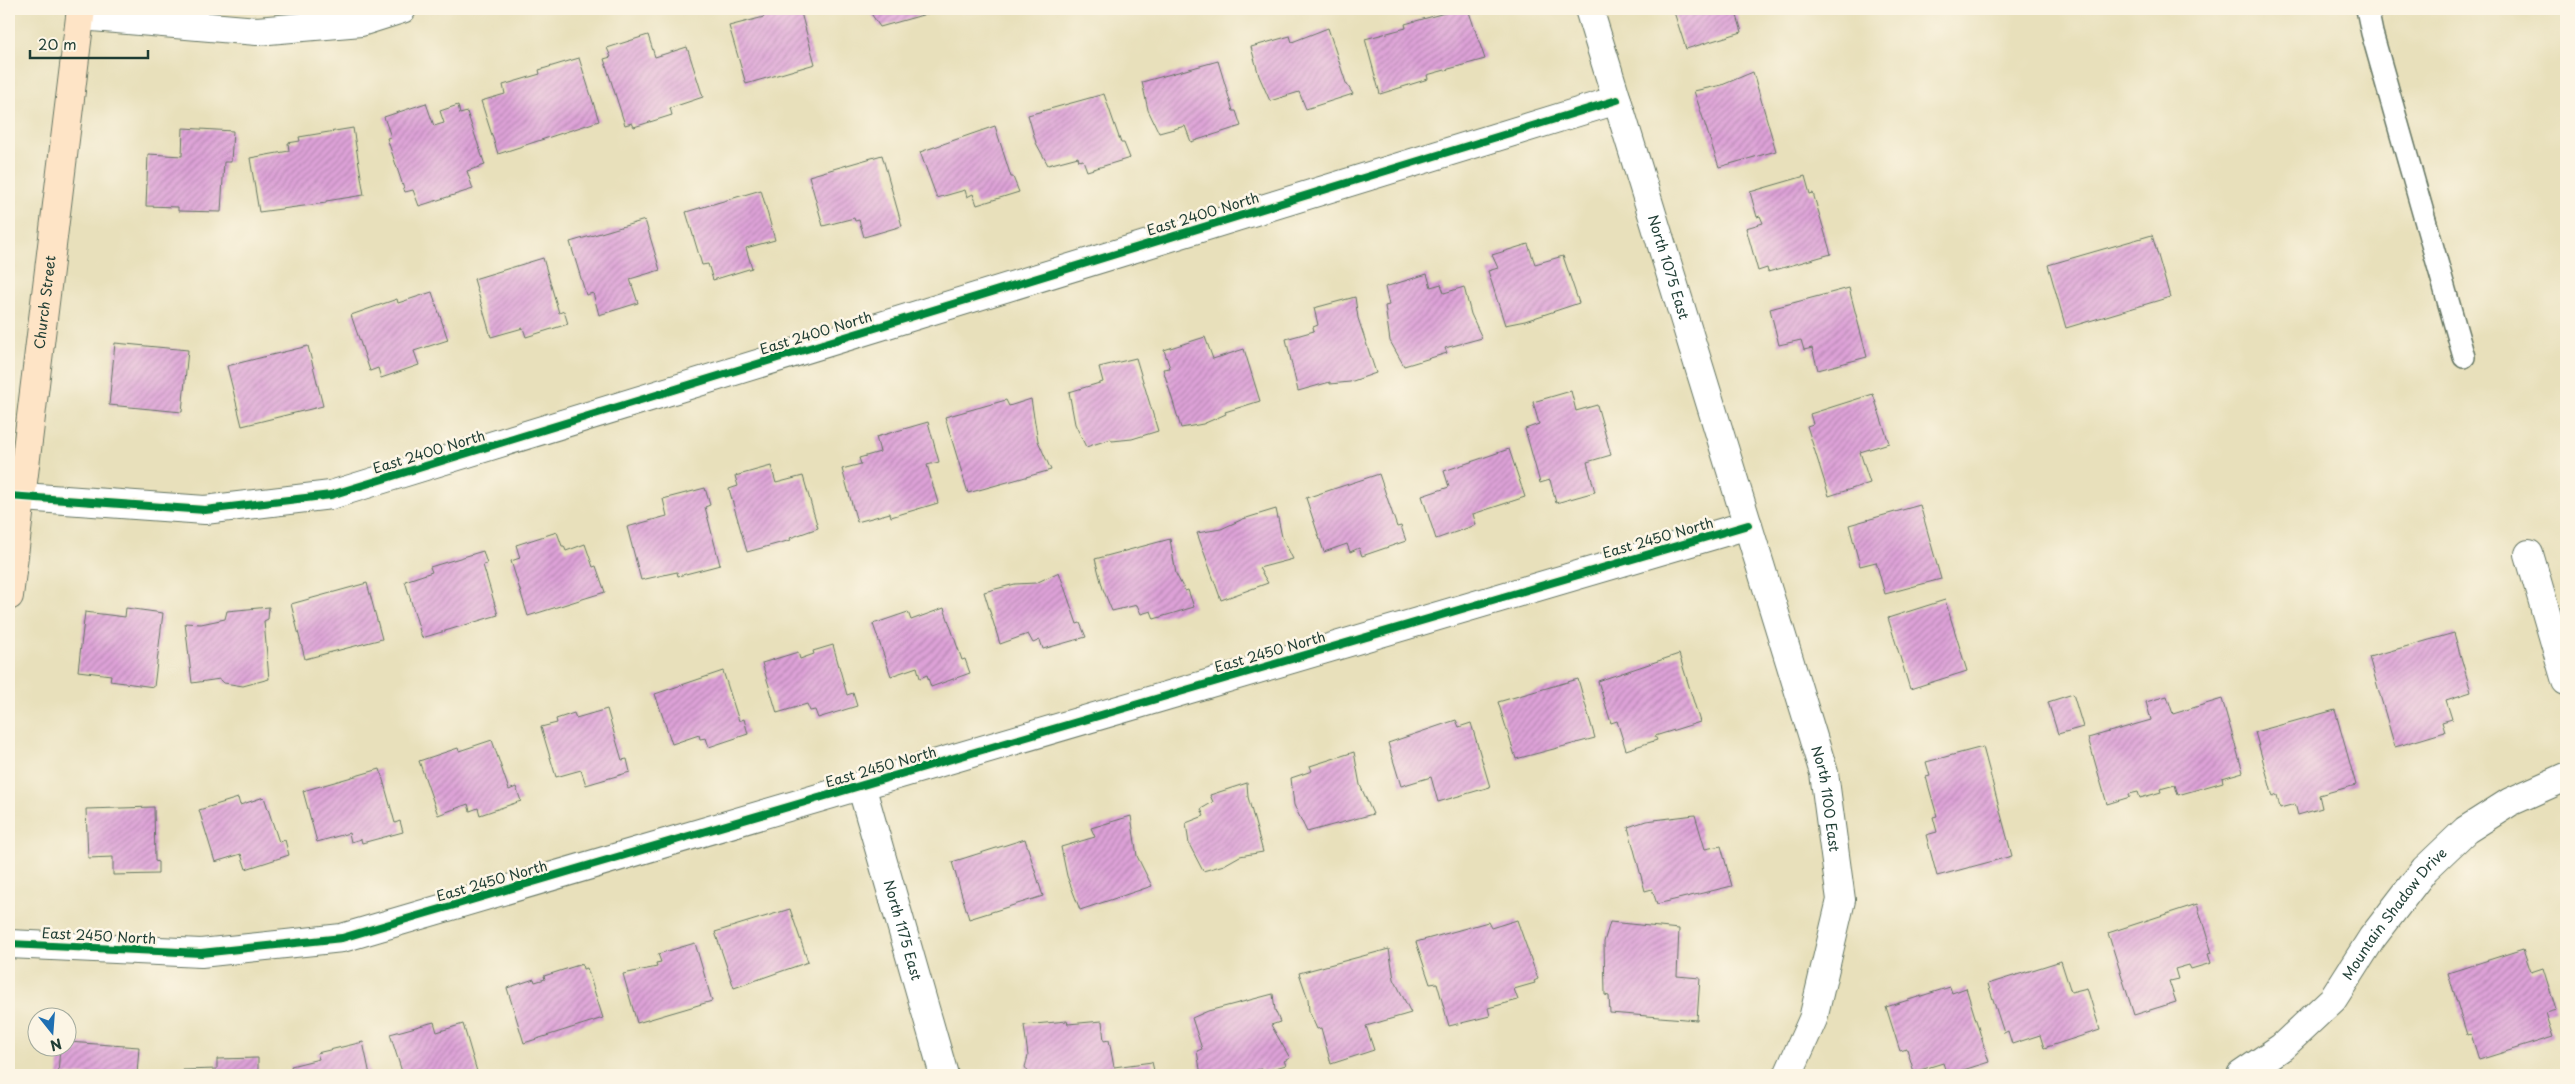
<svg xmlns="http://www.w3.org/2000/svg" width="2575" height="1084" font-family="'Playpen Sans',sans-serif">
	<style>
		.building { fill: url(#building-hatch) }
		.lines { fill: none; stroke-linecap: round; stroke-linejoin: round }
		.lane-casing { stroke: #657663; stroke-width: 24 }
		.street-casing { stroke: #657663; stroke-width: 30 }
		.secondary-casing { stroke: #657663; stroke-width: 30 }
		.lane { stroke: #fff; stroke-width: 21 }
		.street { stroke: #fff; stroke-width: 28 }
		.secondary { stroke: #fee4c6; stroke-width: 28 }
		.cycleway-casing { stroke: #fcf5e5; stroke-width: 11 }
		.cycleway { stroke: #00873e; stroke-width: 8 }
		.labels { text-anchor: middle; stroke-width: 5; stroke-linejoin: round; paint-order: stroke }
		.street-label { font-size: 14px; fill: #1f3d34; stroke: #fcf5e5 }
	</style>
	<defs>
		<pattern id="building-hatch" width="6" height="6" patternUnits="userSpaceOnUse" patternTransform="scale(1.25)"><rect width="6" height="6" fill="#dea2d8"/><path d="M-1 1l2-2M0 6l6-6M5 7l2-2" fill="none" stroke="#b385b0"/></pattern>
	</defs>
	<rect width="100%" height="100%" fill="#fcf5e5"/>
	<filter id="ink" filterUnits="userSpaceOnUse"><feTurbulence type="fractalNoise" baseFrequency=".02" numOctaves="2"/><feDisplacementMap in="SourceGraphic" scale="10" xChannelSelector="R" yChannelSelector="G"/><feConvolveMatrix kernelMatrix="1 2 1 2 8 2 1 2 1" color-interpolation-filters="sRGB"/></filter>
	<filter id="wash" filterUnits="userSpaceOnUse"><feTurbulence type="fractalNoise" baseFrequency=".0096" numOctaves="4" result="noise"/><feDisplacementMap in="SourceGraphic" scale="20" xChannelSelector="R" yChannelSelector="G"/><feGaussianBlur stdDeviation="1.12" result="paint"/><feColorMatrix in="noise" values="0 0 0 0 0 0 0 0 0 0 0 0 0 0 0 0 0 1.4 0 .05"/><feComposite in="paint" operator="in"/></filter>
	<g filter="url(#wash)">
		<rect width="100%" height="100%" fill="#e8e0bb"/>
		<g id="blocks">
			<path class="building" d="M762 9H800L815 64 746 84 729 26 764 17Z
				M868 9H935L937 11 880 27Z
				M964 9H994V10L965 13Z
				M998 9H1016V10L999 12Z
				M1459 9H1468L1485 59 1427 75 1428 79 1380 94 1365 39 1406 28 1405 24Z
				M1673 9H1735L1742 32 1686 49Z
				M1328 28 1346 83 1353 94 1306 109 1299 92 1270 101 1259 76 1251 47 1290 36 1292 42Z
				M648 35 655 57 687 47 703 97 670 108 672 115 634 127 632 123 625 125 604 59 611 57 607 48Z
				M579 58 599 121 498 154 481 101 505 94 503 85 540 74 539 70Z
				M1218 61 1233 111H1236L1241 126 1191 142 1185 126 1159 133 1148 110 1142 82Z
				M1753 72 1776 151 1719 167 1694 91 1722 85Z
				M1104 94 1121 143H1124L1130 158 1087 171 1083 160 1079 161 1078 157 1048 165 1036 143 1028 115Z
				M426 103 434 126 444 123 440 111 458 105 460 114 467 112 485 165 467 171 473 189 419 206 413 190 405 192 387 138 391 137 384 117Z
				M995 126 1011 177H1013L1019 192 977 205 973 194 967 197 965 190 937 198 920 152Z
				M183 128 233 131 231 162H224L221 212 178 211V207L146 206 148 154 182 156Z
				M353 128 364 195 326 201V203L259 212 250 158 289 151 288 143 300 141 299 137Z
				M882 155 902 226 864 237 859 220 855 221 854 218 823 226 809 176Z
				M1805 176 1810 194 1813 193 1831 254 1768 272 1767 268 1758 271 1746 228 1763 223 1760 216 1757 217 1750 192Z
				M761 190 775 240 746 248 752 268 713 280 708 264 702 265 686 212Z
				M645 220 660 270 630 279 638 303 599 315 593 293 586 295 570 242Z
				M2152 235 2170 297 2066 328 2048 265Z
				M1528 244 1535 264 1563 256 1579 303 1525 321 1505 325 1488 271 1498 268 1492 255Z
				M543 258 559 313 564 311 568 324 526 337 523 328 491 337 474 279Z
				M1427 274 1431 287 1441 284 1444 293 1464 287 1471 314 1482 338 1445 348 1447 353 1404 366 1390 341 1385 306 1389 305 1385 287Z
				M1849 288 1867 357 1818 370 1812 348 1804 350 1801 340 1779 345 1770 309Z
				M432 292 448 340 414 351 419 365 381 378 378 368 370 371 351 315 397 299 398 303Z
				M1355 297 1358 318 1376 373 1350 382 1330 384V382L1298 391 1286 339 1314 331 1313 327 1318 325 1314 308Z
				M1205 337 1213 359 1244 349 1260 401 1225 412 1226 414 1203 424 1181 428 1163 369 1170 368 1164 350Z
				M115 343 188 350 182 412 109 405Z
				M308 346 323 406 242 426 227 366Z
				M1136 358 1158 431 1132 439 1112 441 1111 439 1086 447 1075 424 1069 392 1103 382 1099 367Z
				M1571 391 1576 411 1597 405 1611 455 1587 462 1595 492 1556 503 1550 480 1540 483 1525 429 1539 424 1533 402Z
				M1873 394 1889 443 1860 452 1870 483 1829 496 1807 426 1813 424 1810 414Z
				M1031 399 1038 441 1051 470 968 493 945 417 1006 400 1009 406Z
				M928 422 939 462 927 465 938 503 891 517 890 513 857 522 842 469 861 464 859 458 880 452 876 437Z
				M1509 449 1525 497 1473 514 1476 525 1436 539 1422 496 1449 487 1444 471Z
				M771 466 776 483 803 476 818 528 790 538 791 540 747 552 729 489 738 486 735 476Z
				M1379 474 1397 527 1401 526 1406 541 1362 556 1359 548 1350 552 1347 544 1324 552 1306 498Z
				M705 488 710 505 705 507 720 565 678 576 677 572 641 580 627 527 667 516 663 499Z
				M1920 505 1941 579 1885 594 1876 562 1860 566 1849 525Z
				M1276 509 1282 537 1293 559 1259 568 1268 583 1221 600 1197 533 1221 529 1243 519Z
				M557 532 562 546H564L566 551 585 544 593 567 596 566 605 592 528 616 511 561 520 558 516 545Z
				M1170 539 1176 574 1185 591 1188 590 1194 607 1154 619 1151 611 1141 614 1137 605 1112 611 1103 589 1095 559Z
				M483 551 487 564 483 565 498 615 422 638 405 581 432 572 430 567Z
				M1059 572 1077 624 1080 623 1086 637 1043 649 1040 640 1033 643 1028 634 1000 644 984 592 1015 584 1036 583Z
				M367 583 382 639 305 659 291 604Z
				M1945 600 1967 671 1910 689 1888 618Z
				M269 607 268 619 264 621 269 679 243 686 224 683 220 679 192 683 185 623 201 624 225 619 227 611Z
				M126 608 163 613 154 687 110 681 111 675 78 671 85 612 125 617Z
				M944 608 962 660 965 659 970 673 931 687 927 675 920 678 917 667 891 676 873 624 908 612 911 620Z
				M2454 633 2471 692 2446 700 2452 719 2442 722 2445 732 2395 747 2369 657Z
				M833 645 847 695 853 693 857 706 818 718 815 710 810 711 807 704 777 713 762 663 798 652 800 659 814 654 813 651Z
				M1679 654 1700 722 1655 736 1657 740 1626 750 1617 721 1611 723 1598 681Z
				M723 671 739 721 744 719 748 734 709 747 706 738 700 739 699 735 672 744 655 694Z
				M1578 679 1595 738 1516 759 1498 702Z
				M2073 694 2083 727 2058 734 2048 702Z
				M2167 696 2173 714 2222 699 2243 772 2222 778 2223 782 2178 795 2175 785 2160 789 2161 792 2140 798 2138 792 2129 794 2130 797 2107 804 2088 738 2151 720 2146 702Z
				M607 709 622 760 627 759 630 772 586 785 581 770 556 777 541 727 557 723 556 719 574 713 576 718Z
				M2335 710 2356 785 2319 795 2322 808 2298 815 2295 804 2280 808 2277 795 2273 797 2255 732Z
				M1456 720 1459 727 1471 723 1490 787 1438 802 1431 777 1401 786 1388 743Z
				M492 740 509 790 516 787 521 801 480 815 478 808 470 811 468 804 438 815 419 761 458 748 459 751Z
				M1983 747 2012 856 1937 876 1926 835 1937 832 1933 817 1937 816 1926 777 1930 776 1926 762Z
				M1354 752 1360 785 1373 814 1307 832 1294 805 1291 778 1312 771 1310 766Z
				M380 769 395 823 400 821 403 832 362 843 361 839 351 842 349 833 317 842 303 791Z
				M1247 783 1248 797 1263 852 1240 856 1224 865 1203 871 1189 844 1186 823 1204 816 1201 809 1213 802 1210 795Z
				M264 797 279 842 285 840 289 855 246 869 241 854 215 862 199 810 238 798 240 805Z
				M154 807 155 861 158 862V874L113 875V857L88 858 86 809Z
				M1695 815 1705 849 1721 846 1732 886 1657 904 1652 889 1645 891 1628 827 1646 821Z
				M1131 816 1137 856 1152 886 1080 910 1067 876 1061 847 1095 837 1091 828Z
				M1025 839 1043 896 969 919 952 862Z
				M2197 904 2212 953 2208 954 2211 963 2191 969 2189 965 2175 969 2178 979 2169 981 2176 1002 2134 1015 2108 933Z
				M790 909 808 962 734 988 715 932Z
				M1517 920 1538 979 1534 981 1535 983 1514 989 1518 1000 1488 1008 1490 1016 1449 1026 1437 983 1430 984 1416 942 1488 922 1491 928Z
				M1610 922 1679 929 1677 976 1700 978 1697 1020 1610 1013 1609 996 1605 995 1604 942Z
				M695 943 712 1001 637 1023 623 974 657 967 656 963 661 962 658 954Z
				M1389 949 1394 979 1411 1013 1366 1026 1374 1050 1331 1064 1321 1028 1317 1029 1309 1011 1308 999 1299 973Z
				M2523 949 2531 972 2543 968 2556 1010 2545 1013 2553 1037 2479 1060 2471 1034 2467 1035 2448 973Z
				M2061 961 2071 992 2087 988 2100 1030 2044 1048 2040 1035 2012 1044 2008 1031 2004 1033 1988 984Z
				M582 964 583 969 587 968 603 1018 524 1043 507 988 534 979 535 982 545 979 544 976Z
				M1950 987 1952 993 1966 988 1989 1062 1947 1075 1943 1063 1914 1072 1907 1049 1900 1051 1886 1007Z
				M1273 994 1275 1010 1280 1022 1271 1025 1290 1058 1284 1061 1286 1065 1262 1072V1069L1257 1070 1259 1075H1201L1197 1051 1202 1049 1192 1018 1208 1011Z
				M1067 1021 1068 1024 1102 1021 1104 1041 1109 1040 1114 1067 1152 1062 1155 1075H1030L1025 1067 1028 1056 1024 1025Z
				M434 1022 437 1032 463 1024 478 1075H403L390 1034Z
				M68 1042 139 1047 137 1075H58L60 1046H68Z
				M363 1042 370 1075H293L291 1066 319 1059 317 1053Z
				M258 1058V1074L184 1075 183 1070 217 1069V1059Z"/>
		</g>
	</g>
	<g filter="url(#ink)">
		<use href="#blocks" fill-opacity="0" stroke="#657663" stroke-width="1"/>
		<g class="lines">
			<defs>
				<path id="lane" d="M2367 9 2372 33 2464 357"/>
				<g id="street">
					<path id="s1" d="M1589 9 1824 773 1841 900 1813 1019 1788 1075"/>
					<path d="M81 16 257 31 361 22 402 9"/>
					<path d="M9 496 205 510 331 495 1617 100"/>
					<path d="M2529 554 2566 681"/>
					<path id="s2" d="M861 785 944 1075"/>
					<path d="M9 944 201 953 342 938 1748 525"/>
					<path id="s3" d="M2241 1075 2282 1047 2333 999 2372 938 2425 869 2466 830 2510 802 2566 777"/>
				</g>
				<g id="secondary">
					<path id="s4" d="M9 596 81 9"/>
				</g>
			</defs>
			<use href="#lane" class="lane-casing"/>
			<use href="#street" class="street-casing"/>
			<use href="#secondary" class="secondary-casing"/>
			<use href="#lane" class="lane"/>
			<use href="#street" class="street"/>
			<use href="#secondary" class="secondary"/>
			<defs>
				<path id="cycleway" d="M9 496 205 510 331 495 1617 100
					M9 944 201 953 342 938 1748 525"/>
			</defs>
			<use href="#cycleway" class="cycleway-casing"/>
			<use href="#cycleway" class="cycleway"/>
		</g>
	</g>
	<g class="labels">
		<g class="street-label">
			<text transform="translate(1203 214) rotate(-17)" y="5">East 2400 North</text>
			<text dy="5" stroke="none"><textPath href="#s1" startOffset="270">North 1075 East</textPath></text>
			<text dy="5" stroke="none"><textPath href="#s4" startOffset="296">Church Street</textPath></text>
			<text transform="translate(816 333) rotate(-17)" y="5">East 2400 North</text>
			<text transform="translate(429 452) rotate(-17)" y="5">East 2400 North</text>
			<text transform="translate(1658 538) rotate(-16)" y="5">East 2450 North</text>
			<text transform="translate(1270 652) rotate(-16)" y="5">East 2450 North</text>
			<text transform="translate(881 767) rotate(-16)" y="5">East 2450 North</text>
			<text dy="5" stroke="none"><textPath href="#s1" startOffset="825">North 1100 East</textPath></text>
			<text transform="translate(492 881) rotate(-16)" y="5">East 2450 North</text>
			<text dy="5" stroke="none"><textPath href="#s3" startOffset="225">Mountain Shadow Drive</textPath></text>
			<text dy="5" stroke="none"><textPath href="#s2" startOffset="151">North 1175 East</textPath></text>
			<text transform="translate(99 936) rotate(3)" y="5">East 2450 North</text>
		</g>
	</g>
	<rect width="2575" height="1084" fill="none" stroke="#fcf5e5" stroke-width="30"/>
	<g transform="translate(52 1032) rotate(163)"><circle r="24" fill="#fcf5e5" stroke="#a4ab9e"/>
	<path d="M0-4L9 19L0 12L-9 19Z" fill="#1f6fb2"/>
	<text y="-8" font-size="14" font-weight="bold" text-anchor="middle" fill="#1f3d34">N</text>
	</g>
	<path d="M30 50v8h118v-8" fill="none" stroke="#1f3d34" stroke-width="2.5"/>
	<text x="38" y="50" font-size="15" fill="#1f3d34" stroke="#fcf5e5" stroke-width="4" paint-order="stroke">20 m</text>
</svg>
